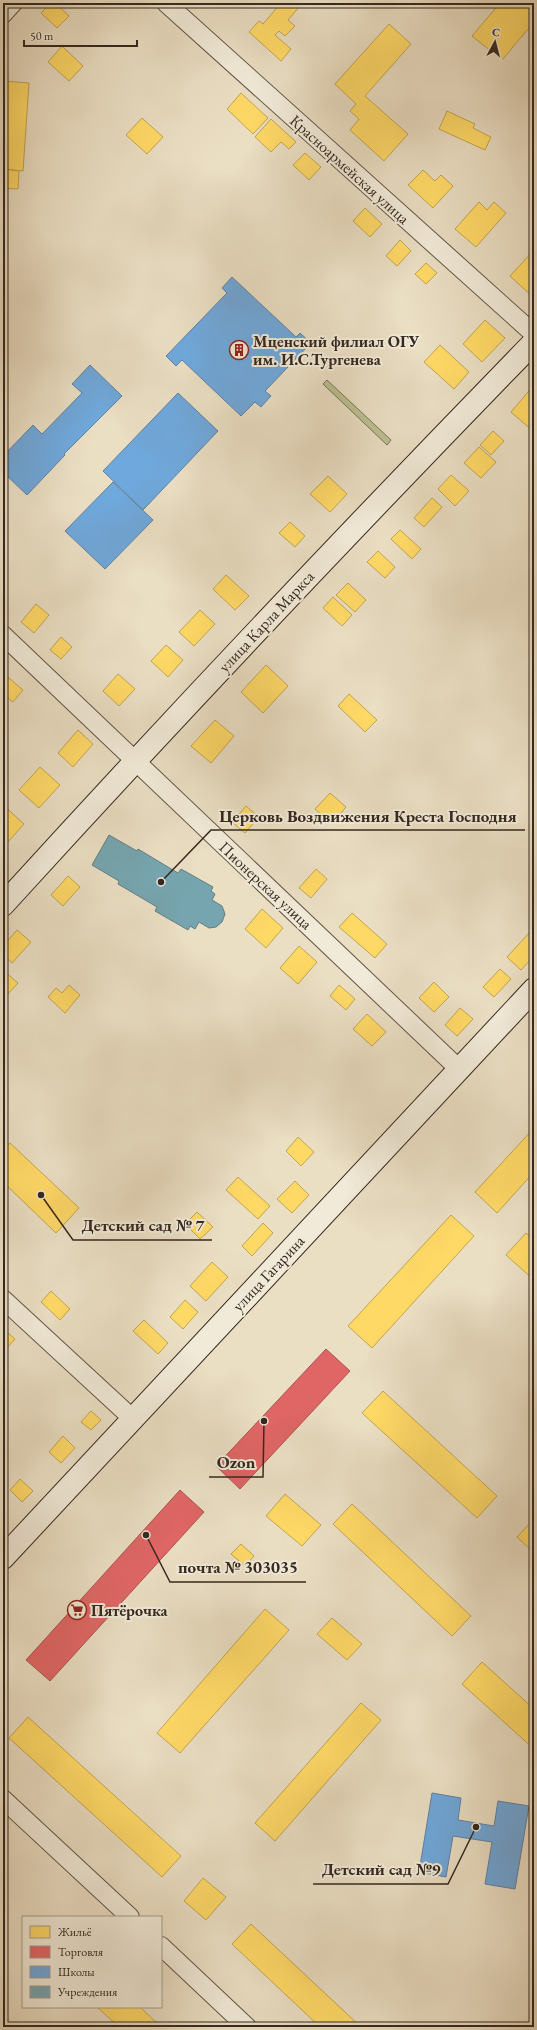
<svg xmlns="http://www.w3.org/2000/svg" width="537" height="2030" font-family="'EB Garamond',serif">
	<style>
		.green { fill: #bbc091; stroke: #787458 }
		.homes { fill: #ffd966; stroke: #c2a451 }
		.shops { fill: #e06666; stroke: #ad5351 }
		.schools { fill: #6fa8dc; stroke: #5e82a3 }
		.public { fill: #76a5af; stroke: #628084 }
		.lines { fill: none; stroke-linecap: round; stroke-linejoin: round }
		.minor-casing { stroke: #625648; stroke-width: 20 }
		.secondary-casing { stroke: #35281f; stroke-width: 24 }
		.minor { stroke: #f1ead8; stroke-width: 18 }
		.secondary { stroke: #f1ead8; stroke-width: 22 }
		.labels { text-anchor: middle; stroke-width: 4; stroke-linejoin: round; paint-order: stroke }
		.street-label { font-size: 16px; fill: #35281f; stroke: #f1ead8 }
		.poi-label { font-size: 16px; font-weight: bold; fill: #35281f; stroke: #f1ead8; text-anchor: start }
		.leader { fill: none; stroke: #35281f; stroke-width: 1.5 }
		.callout-dot { fill: #35281f; stroke: #f1ead8; stroke-width: 1.5 }
		.callout-label { font-size: 17px; text-anchor: middle; font-weight: bold; fill: #35281f; stroke: #f1ead8; stroke-width: 4; stroke-linejoin: round; paint-order: stroke }
	</style>
	<rect width="100%" height="100%" fill="#eadec3"/>
	<filter id="stains"><feTurbulence type="fractalNoise" baseFrequency=".005" numOctaves="4"/><feColorMatrix values="0 0 0 0 .2 0 0 0 0 .09 0 0 0 0 .02 0 0 0 .5 -.17"/></filter>
	<radialGradient id="worn" r=".72"><stop offset=".6" stop-color="#630" stop-opacity="0"/><stop offset="1" stop-color="#630" stop-opacity=".3"/></radialGradient>
	<path class="green" d="M327 380 391 440 387 445 323 384Z"/>
	<path class="homes" d="M51 3H55L69 16 57 28 41 13Z
		M281 3H295L299 7 288 20 295 26 285 36 279 31 275 35 291 49 281 61 249 32 259 21 263 24Z
		M500 3H534V22L502 60 472 36Z
		M389 24 411 44 365 96 408 134 384 161 350 130 359 119 350 111 356 104 335 84Z
		M62 46 83 66 69 81 48 62Z
		M3 81 29 83 23 171 3 169Z
		M241 93 268 118 253 134 227 109Z
		M447 111 475 124 473 128 491 137 485 150 439 129Z
		M142 118 163 137 147 154 126 135Z
		M271 119 296 142 289 149 281 142 271 152 255 137Z
		M305 153 321 167 309 180 293 165Z
		M3 169 19 171 18 189 3 188Z
		M423 170 435 181 441 175 453 186 433 208 408 185Z
		M479 202 487 210 494 202 506 213 476 247 455 229Z
		M365 208 382 224 370 237 353 221Z
		M400 240 411 251 397 266 386 256Z
		M534 250V298L510 276Z
		M426 263 437 273 426 284 415 274Z
		M485 320 505 338 482 362 463 344Z
		M440 345 469 372 454 389 424 362Z
		M534 385V432L511 412Z
		M493 431 504 441 491 455 480 445Z
		M479 447 496 462 481 478 464 463Z
		M451 475 469 491 455 506 438 489Z
		M328 476 347 494 330 512 310 494Z
		M432 498 442 507 424 527 414 518Z
		M290 522 305 536 295 547 279 533Z
		M400 530 421 549 412 559 391 539Z
		M378 551 395 567 385 578 367 562Z
		M226 575 249 596 235 610 213 589Z
		M348 583 366 600 355 612 336 595Z
		M333 597 352 615 342 626 323 608Z
		M36 604 49 615 34 633 21 622Z
		M200 610 215 624 194 646 179 632Z
		M61 637 72 647 61 659 50 650Z
		M166 645 183 660 168 677 151 661Z
		M266 665 288 686 263 713 241 692Z
		M3 673 23 690 13 702 3 694Z
		M118 674 135 689 119 706 103 691Z
		M349 694 377 720 365 732 338 706Z
		M215 720 234 736 211 763 191 746Z
		M78 730 93 744 73 767 58 753Z
		M40 767 60 785 39 808 19 790Z
		M330 793 346 807 332 824 315 809Z
		M3 805 24 824 8 842 3 837Z
		M246 806 259 817 245 833 232 822Z
		M316 869 327 879 311 898 299 888Z
		M68 876 80 887 63 906 51 895Z
		M262 909 283 928 266 948 245 929Z
		M352 913 387 944 375 958 339 927Z
		M17 930 31 942 12 963 3 955V946Z
		M531 931 534 934V956L521 970 507 957Z
		M299 946 317 962 298 984 280 968Z
		M500 969 511 979 494 997 483 987Z
		M3 970 18 983 7 995 3 992Z
		M434 982 449 997 434 1012 419 998Z
		M69 985 80 995 65 1013 48 997 56 988 62 993Z
		M339 985 355 999 346 1010 330 996Z
		M460 1008 473 1019 457 1036 445 1025Z
		M367 1014 386 1032 372 1046 353 1029Z
		M534 1128V1172L497 1213 475 1192Z
		M298 1137 314 1152 301 1166 286 1151Z
		M10 1143 79 1208 56 1233 3 1182V1151Z
		M238 1177 270 1206 258 1219 226 1190Z
		M295 1181 309 1195 292 1213 277 1199Z
		M197 1212 213 1227 200 1239 185 1224Z
		M451 1215 474 1236 372 1348 348 1326Z
		M263 1223 273 1233 252 1256 242 1246Z
		M526 1233 534 1240V1280L506 1255Z
		M212 1262 228 1277 206 1301 190 1286Z
		M51 1291 70 1309 60 1320 41 1302Z
		M185 1300 198 1312 183 1329 170 1317Z
		M144 1320 168 1343 158 1354 133 1331Z
		M3 1329 15 1339 3 1352Z
		M383 1391 497 1496 477 1518 362 1413Z
		M91 1411 101 1420 91 1430 81 1422Z
		M63 1436 75 1448 61 1463 49 1452Z
		M20 1479 33 1491 22 1502 10 1490Z
		M285 1494 321 1525 302 1546 266 1516Z
		M352 1504 471 1616 452 1636 333 1524Z
		M534 1519V1553L517 1537Z
		M241 1544 254 1556 245 1566 231 1554Z
		M265 1609 289 1630 180 1753 157 1733Z
		M332 1618 362 1644 347 1660 317 1634Z
		M482 1662 534 1709V1749L462 1684Z
		M361 1703 381 1720 275 1841 255 1823Z
		M28 1717 181 1856 162 1877 9 1738Z
		M203 1878 226 1897 206 1920 184 1901Z
		M251 1924 361 2027H320L232 1944Z
		M97 2007H140L158 2024 155 2027H119Z"/>
	<path class="shops" d="M326 1349 350 1371 240 1489 216 1466Z
		M180 1490 204 1512 50 1681 26 1660Z"/>
	<path class="schools" d="M232 277 296 337 300 333 311 343 265 391 271 396 261 407 255 402 241 416 182 360 176 366 166 356 227 293 222 288Z
		M90 365 122 396 64 454 65 455 27 495 3 472V456L33 425 42 434 82 393 72 384Z
		M178 393 218 431 143 510 103 471Z
		M113 482 153 520 105 569 65 531Z
		M432 1793 461 1798 458 1820 494 1826 498 1801 529 1806 515 1889 485 1884 492 1842 453 1836 446 1877 419 1872Z"/>
	<path class="public" d="M109 835 137 851 138 849 178 873 181 869 213 887 211 891 215 894 212 900 222 906 225 914 222 922 216 927 209 928 199 922 195 929 190 926 188 930 155 911 157 907 118 884 119 881 92 865Z"/>
	<g class="lines">
		<defs>
			<path id="minor" d="M166 3 534 334
				M3 14 13 3
				M3 635 459 1069
				M3 1299 133 1419
				M3 1799 130 1917
				M161 1946 247 2027"/>
			<path id="secondary" d="M3 905C177 714 354 527 534 342
				M3 1558 534 989"/>
		</defs>
		<use href="#minor" class="minor-casing"/>
		<use href="#secondary" class="secondary-casing"/>
		<use href="#minor" class="minor"/>
		<use href="#secondary" class="secondary"/>
	</g>
	<defs>
		<symbol id="building-ring" viewBox="-11 -11 22 22"><circle r="9.5" fill="#f1ead8" stroke="#8f2418" stroke-width="1.5"/><path d="M-4-6H4V6H1V3H-1V6H-4ZM-2.5-4.3h1.7v1.8h-1.7ZM.8-4.3h1.7v1.8H.8ZM-2.5-1h1.7V.8h-1.7ZM.8-1h1.7V.8H.8Z" fill="#8f2418"/></symbol>
		<symbol id="supermarket-ring" viewBox="-11 -11 22 22"><circle r="9.5" fill="#f1ead8" stroke="#8f2418" stroke-width="1.5"/><path d="M-6-5.5h2.5l.6 2H6L4.5 2H-2.5L-4.4-4H-6ZM-1.5 3.2a1.3 1.3 0 1 0 .1 0ZM3 3.2a1.3 1.3 0 1 0 .1 0Z" fill="#8f2418"/></symbol>
	</defs>
	<g fill-rule="evenodd">
		<use href="#building-ring" x="228" y="339" width="22" height="22"/>
		<use href="#supermarket-ring" x="66" y="1599" width="22" height="22"/>
	</g>
	<g class="labels">
		<g class="street-label">
			<text transform="translate(350 169) rotate(42)" y="6">Красноармейская улица</text>
			<text transform="translate(266 621) rotate(-47)" y="6">улица Карла Маркса</text>
			<text transform="translate(266 885) rotate(43)" y="6">Пионерская улица</text>
			<text transform="translate(268 1273) rotate(-47)" y="6">улица Гагарина</text>
		</g>
		<g class="poi-label">
			<text x="253" y="347">Мценский филиал ОГУ<tspan x="253" dy="18">им. И.С.Тургенева</tspan></text>
			<text x="91" y="1616">Пятёрочка</text>
		</g>
	</g>
	<path class="leader" d="M161 882L211 830H525M41 1195L73 1240H212M264 1421L263 1477H209M146 1535L170 1582H306M476 1827L448 1884H313"/>
	<g class="callout-dot">
		<circle cx="161" cy="882" r="4"/>
		<circle cx="41" cy="1195" r="4"/>
		<circle cx="264" cy="1421" r="4"/>
		<circle cx="146" cy="1535" r="4"/>
		<circle cx="476" cy="1827" r="4"/>
	</g>
	<g class="callout-label">
		<text x="368" y="822">Церковь Воздвижения Креста Господня</text>
		<text x="143" y="1231">Детский сад № 7</text>
		<text x="236" y="1468">Ozon</text>
		<text x="238" y="1573">почта № 303035</text>
		<text x="381" y="1875">Детский сад №9</text>
	</g>
	<rect width="537" height="2030" fill="none" stroke="#eadec3" stroke-width="16"/>
	<rect x="4" y="4" width="529" height="2022" fill="none" stroke="#35281f" stroke-width="2"/>
	<rect x="8" y="8" width="521" height="2014" fill="none" stroke="#35281f"/>
	<rect x="22" y="1916" width="140" height="92" fill="#f1ead8" stroke="#a69c8e"/>
	<rect x="30" y="1926" width="20" height="12" fill="#ffd966" stroke="#a69c8e"/>
	<text x="58" y="1936" font-size="12" fill="#35281f">Жильё</text>
	<rect x="30" y="1946" width="20" height="12" fill="#e06666" stroke="#a69c8e"/>
	<text x="58" y="1956" font-size="12" fill="#35281f">Торговля</text>
	<rect x="30" y="1966" width="20" height="12" fill="#6fa8dc" stroke="#a69c8e"/>
	<text x="58" y="1976" font-size="12" fill="#35281f">Школы</text>
	<rect x="30" y="1986" width="20" height="12" fill="#76a5af" stroke="#a69c8e"/>
	<text x="58" y="1996" font-size="12" fill="#35281f">Учреждения</text>
	<g transform="translate(495 42) rotate(7)" stroke="#f1ead8" stroke-width="3" paint-order="stroke">
	<path d="M0-3L7 15L0 10L-7 15Z" fill="#35281f"/>
	<text y="-6" font-size="11" font-weight="bold" text-anchor="middle" fill="#35281f">С</text>
	</g>
	<path d="M24 40v6h113v-6" fill="none" stroke="#35281f" stroke-width="2"/>
	<text x="30" y="40" font-size="12" fill="#35281f" stroke="#f1ead8" stroke-width="3" paint-order="stroke">50 m</text>
	<rect width="100%" height="100%" filter="url(#stains)"/>
	<rect width="100%" height="100%" fill="url(#worn)"/>
</svg>
